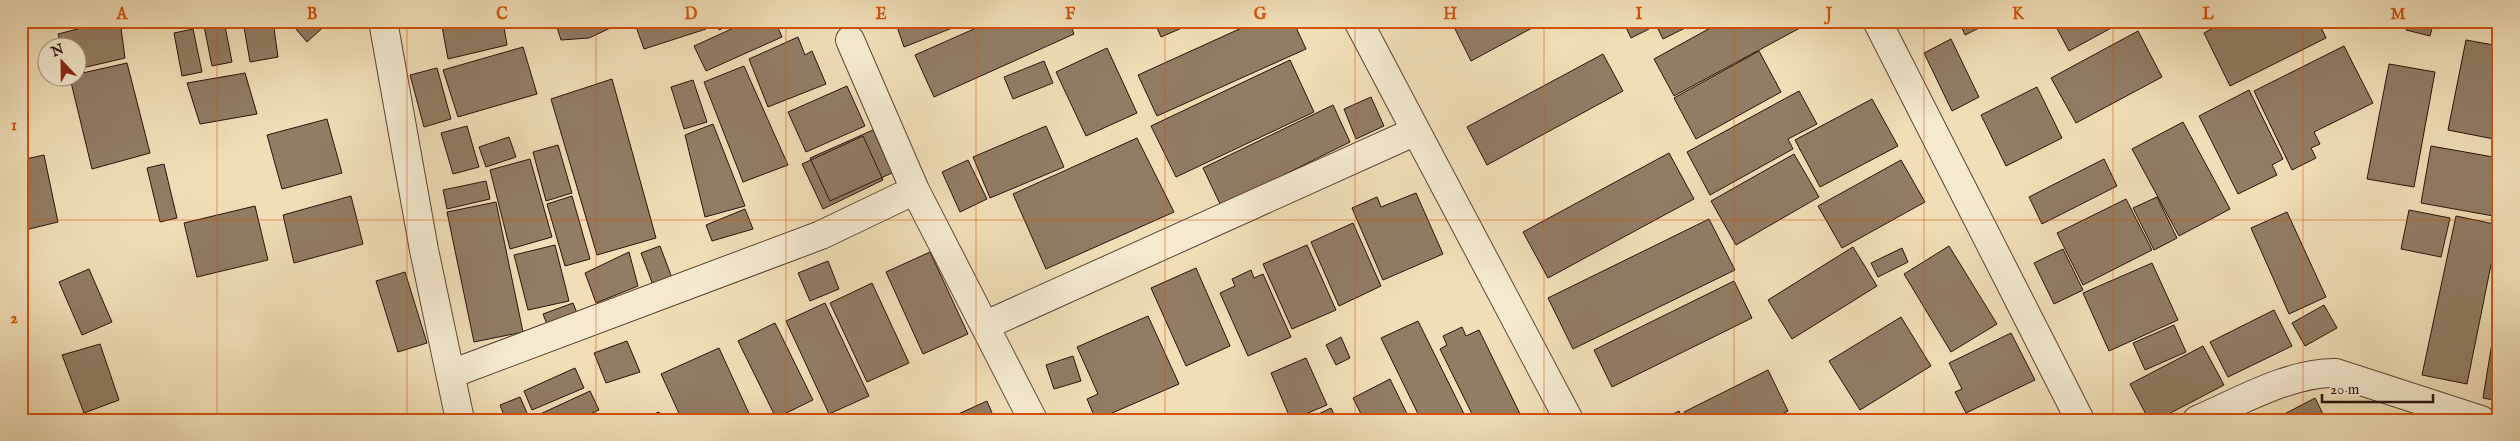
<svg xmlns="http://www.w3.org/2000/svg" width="2520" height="441" font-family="'IM FELL English',serif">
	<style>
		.building { fill: #917c64; stroke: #2b120a }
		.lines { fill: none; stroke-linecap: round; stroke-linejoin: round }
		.street-casing { stroke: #5c4535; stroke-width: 30 }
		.street { stroke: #f5ead0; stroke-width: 28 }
		.grid { fill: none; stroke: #d5520c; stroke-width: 1; stroke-opacity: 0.55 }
		.neatline { fill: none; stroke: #d5520c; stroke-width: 2 }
		.grid-label { font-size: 16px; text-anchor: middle; font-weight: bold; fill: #d5520c }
	</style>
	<rect width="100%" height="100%" fill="#f0deb7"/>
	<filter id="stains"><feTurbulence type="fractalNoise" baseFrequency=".004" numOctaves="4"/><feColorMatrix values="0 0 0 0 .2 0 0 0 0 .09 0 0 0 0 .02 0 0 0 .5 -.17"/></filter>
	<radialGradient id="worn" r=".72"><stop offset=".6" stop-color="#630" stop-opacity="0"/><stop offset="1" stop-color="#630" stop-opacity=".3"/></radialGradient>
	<path class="building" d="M109 21H120L125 58 78 69V48H62L58 34Z
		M203 21H224L232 62 212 66Z
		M243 21H273L278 57 250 62Z
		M289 21H330L307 42Z
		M441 21H503L507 45 448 59Z
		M555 21H620L621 23 589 38 561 40Z
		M634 21H703L706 29 644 49Z
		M716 21H739L719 30Z
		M749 21H775L782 37 706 71 694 46Z
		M895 21H970L904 47Z
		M992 21H1069L1074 34 934 97 915 55Z
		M1154 21H1198L1161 37Z
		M1257 21H1293L1306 49 1157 116 1138 75Z
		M1451 21H1545L1471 61Z
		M1623 21H1646L1649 29 1631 38Z
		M1654 21H1699L1663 39Z
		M1723 21 1811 22 1674 96 1654 59Z
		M1959 21H1993L1965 35Z
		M2053 21H2124L2069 51Z
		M2226 21H2318L2326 38 2230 86 2204 33Z
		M2408 21H2434L2430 36 2406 30Z
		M193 29 202 72 182 76 174 33Z
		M2138 31 2162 77 2076 123 2051 78Z
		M798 37 805 55 812 51 826 84 768 107 749 59Z
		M1951 39 1979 97 1952 111 1924 53Z
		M2466 40 2499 46V140L2448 130Z
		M2344 46 2373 103 2314 132 2320 144 2311 148 2316 158 2292 170 2254 91Z
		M523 47 537 94 458 117 443 70Z
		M1107 48 1137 113 1086 136 1056 72Z
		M1759 51 1781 92 1696 139 1674 98Z
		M1603 54 1623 91 1487 165 1467 127Z
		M1290 60 1314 112 1176 177 1151 126Z
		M1044 61 1053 83 1013 99 1004 77Z
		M127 63 150 153 92 169 70 78H78V74Z
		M2389 64 2435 72 2414 187 2367 179Z
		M744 66 788 165 743 182 704 82Z
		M437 68 451 119 424 127 410 75Z
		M245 73 257 114 200 124 187 83Z
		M612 79 656 238 597 255 551 99Z
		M693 80 707 122 684 129 671 87Z
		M847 86 865 126 806 152 788 112Z
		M2037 87 2062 138 2006 166 1981 115Z
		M2249 90 2283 159 2272 165 2277 175 2238 194 2199 116Z
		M1799 91 1817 124 1788 139 1793 149 1710 195 1687 152Z
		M1371 97 1384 126 1356 139 1344 109Z
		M1872 99 1898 146 1820 187 1795 140Z
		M1333 105 1350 142 1221 206 1203 168Z
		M327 119 342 173 282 189 267 135Z
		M2183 122 2230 209 2179 236 2132 149Z
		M713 124 745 206 705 217 685 135Z
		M467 126 479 167 453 174 441 133Z
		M1046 126 1064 167 990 198 973 157Z
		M873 130 892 173 830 201 810 158Z
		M863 136 883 180 823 209 802 164Z
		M509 137 516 157 486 167 479 147Z
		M1137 138 1174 212 1046 269 1013 194Z
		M558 145 572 193 546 201 533 152Z
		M2431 146 2499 158V217L2421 203Z
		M1669 153 1694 199 1548 278 1523 232Z
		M1794 154 1819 197 1736 245 1711 201Z
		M44 155 58 222 21 231V160Z
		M530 159 552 237 510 249 490 170Z
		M2104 159 2117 186 2042 224 2029 197Z
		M968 160 987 199 960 212 942 172Z
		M1901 160 1925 202 1842 248 1818 206Z
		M164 164 177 218 160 222 147 168Z
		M486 181 490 199 447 209 443 190Z
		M1416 193 1443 254 1383 280 1352 208 1377 197 1381 207Z
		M351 196 363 244 294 263 283 215Z
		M572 196 590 259 565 266 547 204Z
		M2157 197 2177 238 2154 250 2133 208Z
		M2126 199 2152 250 2083 285 2057 233Z
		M496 202 523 332 474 342 447 212Z
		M255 206 268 260 197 277 184 223Z
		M745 209 753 229 712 241 706 225Z
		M2409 210 2450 218 2441 257 2401 249Z
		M2287 212 2326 297 2289 314 2251 228Z
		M2456 216 2499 225 2467 384 2422 375Z
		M1709 219 1735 270 1573 349 1548 298Z
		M1353 223 1381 286 1339 306 1311 242Z
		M555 245 569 301 528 310 514 255Z
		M1307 245 1336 310 1292 329 1263 264Z
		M660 246 672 278 653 285 641 253Z
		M1949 246 1997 324 1951 352 1904 274Z
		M1853 247 1877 286 1792 339 1768 300Z
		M1902 248 1908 262 1878 277 1871 263Z
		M2063 249 2083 290 2054 304 2034 263Z
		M629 252 638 286 596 303 585 273Z
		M930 252 968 334 923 354 886 272Z
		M828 261 839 289 810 301 798 273Z
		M2152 263 2178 320 2109 351 2083 293Z
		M1196 268 1230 346 1186 366 1151 288Z
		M89 269 112 322 82 335 59 282Z
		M1251 270 1254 278 1263 274 1291 337 1248 356 1220 293 1235 286 1232 279Z
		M405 272 427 343 398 352 376 281Z
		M1734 281 1752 318 1612 387 1594 350Z
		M872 283 909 363 867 382 830 303Z
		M2499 300V401L2483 398Z
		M573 303 579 318 549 329 543 314Z
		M825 303 869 396 829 414 786 321Z
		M2324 305 2337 328 2305 346 2292 323Z
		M2274 310 2292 346 2228 377 2210 342Z
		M1148 316 1179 384 1096 420 1087 399 1098 394 1077 347Z
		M1901 317 1931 366 1860 410 1829 361Z
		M1418 321 1467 420H1421L1381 338Z
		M775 323 813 400 776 418 738 341Z
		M2174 325 2186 352 2145 370 2133 343Z
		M1462 327 1466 336 1479 330 1523 420H1475L1440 349 1447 345 1443 336Z
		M2011 333 2035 380 1966 413 1955 392 1962 389 1949 363Z
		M1341 337 1350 358 1336 365 1326 345Z
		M627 341 640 372 606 383 594 353Z
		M100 344 119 400 84 413 62 355Z
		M2203 346 2224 385 2157 420H2149L2130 384Z
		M719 348 752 420H682L661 374Z
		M1073 356 1081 381 1054 389 1046 365Z
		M1306 358 1327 405 1291 420 1271 373Z
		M575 368 584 388 532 410 524 391Z
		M1768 370 1788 411 1769 420H1688L1684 412Z
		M1390 379 1410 420H1364L1353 398Z
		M590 391 599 410 577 420H540L538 415Z
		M520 397 530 420H506L500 405Z
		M2315 398 2326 420H2273Z
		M987 401 995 420H945Z
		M1331 408 1337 420H1310V418Z
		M1679 411 1683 420H1661Z
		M659 412 663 420H640Z"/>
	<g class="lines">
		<defs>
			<path id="street" d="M383 21 424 250 460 420
				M1358 21 1416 131
				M1877 21 2080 420
				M850 40 915 190
				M986 325 1416 131 1569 420
				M451 374 821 235 915 190 1033 420
				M2197 420C2239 402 2290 372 2336 373L2481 420"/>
		</defs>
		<use href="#street" class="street-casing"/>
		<use href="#street" class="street"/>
	</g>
	<path class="grid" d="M217 21V420M407 21V420M596 21V420M786 21V420M976 21V420M1165 21V420M1355 21V420M1544 21V420M1734 21V420M1924 21V420M2113 21V420M2303 21V420M21 220H2499"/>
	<rect width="2520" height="441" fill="none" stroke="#f0deb7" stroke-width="55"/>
	<g transform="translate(62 62) rotate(338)"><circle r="24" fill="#f5ead0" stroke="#a49481"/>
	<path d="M0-4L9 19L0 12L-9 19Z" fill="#8f2418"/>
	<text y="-8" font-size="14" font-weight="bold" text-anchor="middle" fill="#2b120a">N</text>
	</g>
	<path d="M2322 394v8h111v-8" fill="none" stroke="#2b120a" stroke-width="2.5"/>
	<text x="2330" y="394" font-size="15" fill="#2b120a" stroke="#f5ead0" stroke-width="4" paint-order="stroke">20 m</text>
	<rect x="28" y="28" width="2464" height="386" class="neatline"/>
	<g class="grid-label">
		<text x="122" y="19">A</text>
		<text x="312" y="19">B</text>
		<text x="502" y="19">C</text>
		<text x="691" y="19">D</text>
		<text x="881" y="19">E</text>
		<text x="1070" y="19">F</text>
		<text x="1260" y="19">G</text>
		<text x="1450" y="19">H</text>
		<text x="1639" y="19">I</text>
		<text x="1829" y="19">J</text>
		<text x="2018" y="19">K</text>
		<text x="2208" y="19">L</text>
		<text x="2398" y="19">M</text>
		<text x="14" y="130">1</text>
		<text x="14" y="323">2</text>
	</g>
	<rect width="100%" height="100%" filter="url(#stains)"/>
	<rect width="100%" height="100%" fill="url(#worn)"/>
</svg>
